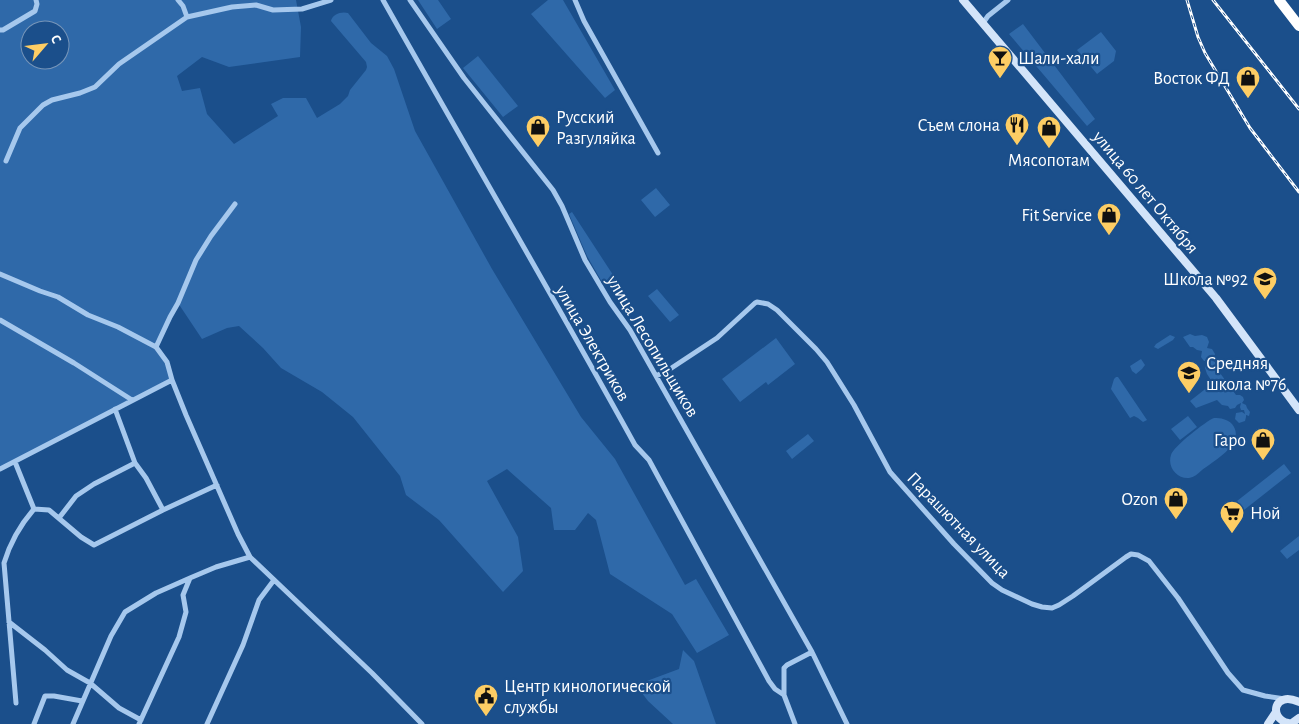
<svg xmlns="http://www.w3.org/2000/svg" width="1299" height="724" font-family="'Alegreya Sans',sans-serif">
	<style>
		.green { fill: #2f69a9; fill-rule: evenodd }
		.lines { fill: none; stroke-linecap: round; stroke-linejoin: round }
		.street { stroke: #a6c8ed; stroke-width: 5 }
		.secondary { stroke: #d3e4f9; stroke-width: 8 }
		.highway { stroke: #fff; stroke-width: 10 }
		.rail-casing { stroke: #fff; stroke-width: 3 }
		.rail { stroke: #1b4f8b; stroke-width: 1; stroke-dasharray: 4; stroke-linecap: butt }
		.labels { text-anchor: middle; stroke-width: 4.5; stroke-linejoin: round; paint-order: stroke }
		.poi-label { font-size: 18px; fill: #fff; stroke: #1b4f8b; text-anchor: end }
		.street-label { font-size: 18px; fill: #fff; stroke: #1b4f8b }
	</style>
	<rect width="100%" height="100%" fill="#1b4f8b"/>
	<path class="green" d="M0 0H296L301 27 300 57 229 67 202 57 177 76 182 91 200 88 207 114 234 144 278 116 271 104 283 98H306L317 118 340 104 348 96 350 90 366 70 367 67 366 62 331 21C332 14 342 11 348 13L371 43 387 56 394 69 415 131 492 269 581 417 615 459 685 585 696 579 729 635 697 653 672 614 610 574 596 520 588 513 575 530H554L551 508 507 469 487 481 518 537 523 571 503 592 439 520 406 495 400 476 353 417 322 392 281 368 263 348 239 326 227 328 202 339 178 303 171 321 156 347 167 362 172 380 0 469ZM30 30H60V60H30Z
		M418 0H438L451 19 437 29Z
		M548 0H563L615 90 605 98 531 14Z
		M1023 24 1095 119 1087 126 1009 34Z
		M1101 32 1116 51 1114 61 1097 74 1077 50Z
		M478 56 518 106 503 117 463 68Z
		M656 188 670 205 655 217 641 200Z
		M572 212 615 278 606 283 602 282 587 256 569 214Z
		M657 289 679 315 670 322 648 296Z
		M1190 334 1195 336 1202 335 1207 337 1209 342 1207 348 1212 349 1215 354 1214 358 1212 361C1219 362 1223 365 1220 373L1236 395H1240L1243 397 1244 400 1242 403 1246 405 1247 408 1250 412 1249 416 1246 415V417L1245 421 1239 423 1235 419 1236 413 1242 412 1245 414 1244 410H1241L1240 407 1241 403 1237 405 1235 408 1230 409 1228 406 1222 405 1217 400 1196 408 1190 401 1213 383 1207 374 1205 368 1207 363 1210 361H1204L1201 357 1202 351 1197 350 1193 347H1190L1183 337Z
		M1170 335 1175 337 1173 340 1158 349 1154 347 1156 344Z
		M776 338 795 364 768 385 766 382 740 402 722 379Z
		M1141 359 1145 365 1142 369 1136 374 1132 371 1130 366Z
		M1116 377H1118L1147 420 1143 422 1138 418 1134 416 1130 418 1111 389 1114 379Z
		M1188 416 1197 427 1180 440 1171 429Z
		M1214 418C1221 418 1227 419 1232 424 1247 443 1214 461 1202 470 1198 474 1194 477 1189 478 1177 479 1167 467 1171 455 1173 447 1206 421 1214 418Z
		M808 434 814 441 792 459 786 451Z
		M1284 464 1291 473 1244 510 1237 501Z
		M1299 536V550L1287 559 1280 551Z
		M683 650 694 661 716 724H673L648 701 636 685 679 669Z"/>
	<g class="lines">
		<path class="street" d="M178 0 183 6 187 17
			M383 0C467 149 553 296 635 445L649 460 769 681 775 689 784 695
			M410 0 464 78 553 190 562 206 585 260 610 302 630 330 812 652 847 724
			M575 0 584 21 658 153
			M983 23 988 16 1008 0
			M0 30H3L35 11 37 4 36 0
			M6 161 20 128 43 105 52 100 80 93 95 87 119 64 187 17 232 7 256 5 273 10 302 9 331 0
			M0 274 40 291 58 297 88 315 118 327 156 347 167 362 172 380 186 415 238 534 250 557 372 673 422 724
			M0 320 74 363 132 400
			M156 347 170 317 178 303 196 260 211 236 235 204
			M656 376 670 369 717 338 755 303 757 302 768 304 777 310 816 349 827 362 854 405 890 472 954 544 992 583 1002 590 1032 604 1042 607 1052 608 1059 605 1073 596 1126 557 1131 554 1138 555 1149 561 1178 598 1228 673 1243 690 1265 696 1285 699
			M115 409 135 463 146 478 163 510
			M15 462 34 509 49 510 81 537 94 545 163 510 217 485
			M0 469 172 380
			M59 518 76 496 94 484 135 463
			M9 622 45 650 67 670 90 683 119 708 141 720
			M16 703 4 563C10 543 21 524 34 509
			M34 724 45 696H54L82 701
			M73 724 111 636 125 612 156 593 190 578 216 567 250 557
			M139 724 179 637 186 612 183 595 190 578
			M207 724 243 645 259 600 274 580
			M795 724 784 695V668L787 665 812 652"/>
		<path class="secondary" d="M963 0 1216 298 1299 410
			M1288 723C1268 718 1274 690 1299 702
			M1268 724 1276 712
			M1284 724 1292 723 1299 718"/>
		<path class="highway" d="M1279 0 1299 26"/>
		<defs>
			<path id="rail" d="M1187 0 1198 37 1205 53 1250 128 1299 192
				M1213 0 1299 109"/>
		</defs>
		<use href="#rail" class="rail-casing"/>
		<use href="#rail" class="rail"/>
	</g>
	<defs>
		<symbol id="bar-pin" viewBox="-11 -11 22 30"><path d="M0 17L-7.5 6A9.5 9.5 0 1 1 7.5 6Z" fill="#fdcd64" stroke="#1b4f8b"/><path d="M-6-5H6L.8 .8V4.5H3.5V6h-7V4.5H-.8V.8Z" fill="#111"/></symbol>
		<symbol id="shop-pin" viewBox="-11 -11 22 30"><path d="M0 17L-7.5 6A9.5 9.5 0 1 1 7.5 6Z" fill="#fdcd64" stroke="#1b4f8b"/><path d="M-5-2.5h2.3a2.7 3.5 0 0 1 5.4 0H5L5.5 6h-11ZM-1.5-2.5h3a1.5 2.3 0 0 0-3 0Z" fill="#111"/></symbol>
		<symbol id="restaurant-pin" viewBox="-11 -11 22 30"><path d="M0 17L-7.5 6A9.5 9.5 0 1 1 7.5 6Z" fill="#fdcd64" stroke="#1b4f8b"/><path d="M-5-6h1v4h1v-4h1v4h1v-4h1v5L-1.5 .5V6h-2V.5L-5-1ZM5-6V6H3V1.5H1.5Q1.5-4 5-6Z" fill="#111"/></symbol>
		<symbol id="school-pin" viewBox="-11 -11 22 30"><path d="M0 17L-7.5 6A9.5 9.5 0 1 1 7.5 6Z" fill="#fdcd64" stroke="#1b4f8b"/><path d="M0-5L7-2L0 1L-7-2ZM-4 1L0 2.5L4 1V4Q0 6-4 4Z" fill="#111"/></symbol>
		<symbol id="supermarket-pin" viewBox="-11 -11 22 30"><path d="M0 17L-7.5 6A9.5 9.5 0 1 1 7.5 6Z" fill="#fdcd64" stroke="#1b4f8b"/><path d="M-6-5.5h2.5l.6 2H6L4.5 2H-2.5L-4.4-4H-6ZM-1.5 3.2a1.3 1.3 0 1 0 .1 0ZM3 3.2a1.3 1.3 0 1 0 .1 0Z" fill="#111"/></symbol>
		<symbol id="civic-pin" viewBox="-11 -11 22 30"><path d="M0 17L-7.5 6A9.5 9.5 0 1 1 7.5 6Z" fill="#fdcd64" stroke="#1b4f8b"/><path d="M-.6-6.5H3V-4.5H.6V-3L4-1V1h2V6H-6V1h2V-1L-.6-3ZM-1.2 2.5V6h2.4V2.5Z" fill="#111"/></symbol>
	</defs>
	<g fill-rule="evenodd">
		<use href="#bar-pin" x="986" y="44" width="28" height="38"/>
		<use href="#shop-pin" x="1234" y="64" width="28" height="38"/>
		<use href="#restaurant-pin" x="1003" y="111" width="28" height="38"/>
		<use href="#shop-pin" x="524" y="113" width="28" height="38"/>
		<use href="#shop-pin" x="1035" y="114" width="28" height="38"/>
		<use href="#shop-pin" x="1095" y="201" width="28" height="38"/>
		<use href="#school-pin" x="1251" y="265" width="28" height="38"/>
		<use href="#school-pin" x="1175" y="359" width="28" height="38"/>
		<use href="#shop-pin" x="1249" y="426" width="28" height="38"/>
		<use href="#shop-pin" x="1162" y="485" width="28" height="38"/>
		<use href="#supermarket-pin" x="1218" y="499" width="28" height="38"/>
		<use href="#civic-pin" x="472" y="682" width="28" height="38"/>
	</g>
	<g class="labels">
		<g class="poi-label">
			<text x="1018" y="64" text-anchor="start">Шали-хали</text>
			<text x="1230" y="84">Восток ФД</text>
			<text x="556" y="123" text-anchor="start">Русский<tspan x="556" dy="21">Разгуляйка</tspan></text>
			<text x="1000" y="131">Съем слона</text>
			<text x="1049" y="166" text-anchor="middle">Мясопотам</text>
			<text x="1092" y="221">Fit Service</text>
			<text x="1248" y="285">Школа №92</text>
			<text x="1206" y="369" text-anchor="start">Средняя<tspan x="1206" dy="21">школа №76</tspan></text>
			<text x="1246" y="446">Гаро</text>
			<text x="1158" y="505">Ozon</text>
			<text x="1250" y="519" text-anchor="start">Ной</text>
			<text x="504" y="692" text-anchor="start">Центр кинологической<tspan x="504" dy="21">службы</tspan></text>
		</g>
		<g class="street-label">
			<text transform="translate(1146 192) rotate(50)" y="6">улица 60 лет Октября</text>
			<text transform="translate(593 343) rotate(60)" y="6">улица Электриков</text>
			<text transform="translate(653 346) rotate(59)" y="6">улица Лесопильщиков</text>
			<text transform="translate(959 525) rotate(46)" y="6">Парашютная улица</text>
		</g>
	</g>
	<g transform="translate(45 45) rotate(62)"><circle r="24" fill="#1b4f8b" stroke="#7695b9"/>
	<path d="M0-4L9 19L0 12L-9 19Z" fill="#fdcd64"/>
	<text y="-8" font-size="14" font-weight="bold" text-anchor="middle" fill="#ffffff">С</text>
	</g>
</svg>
